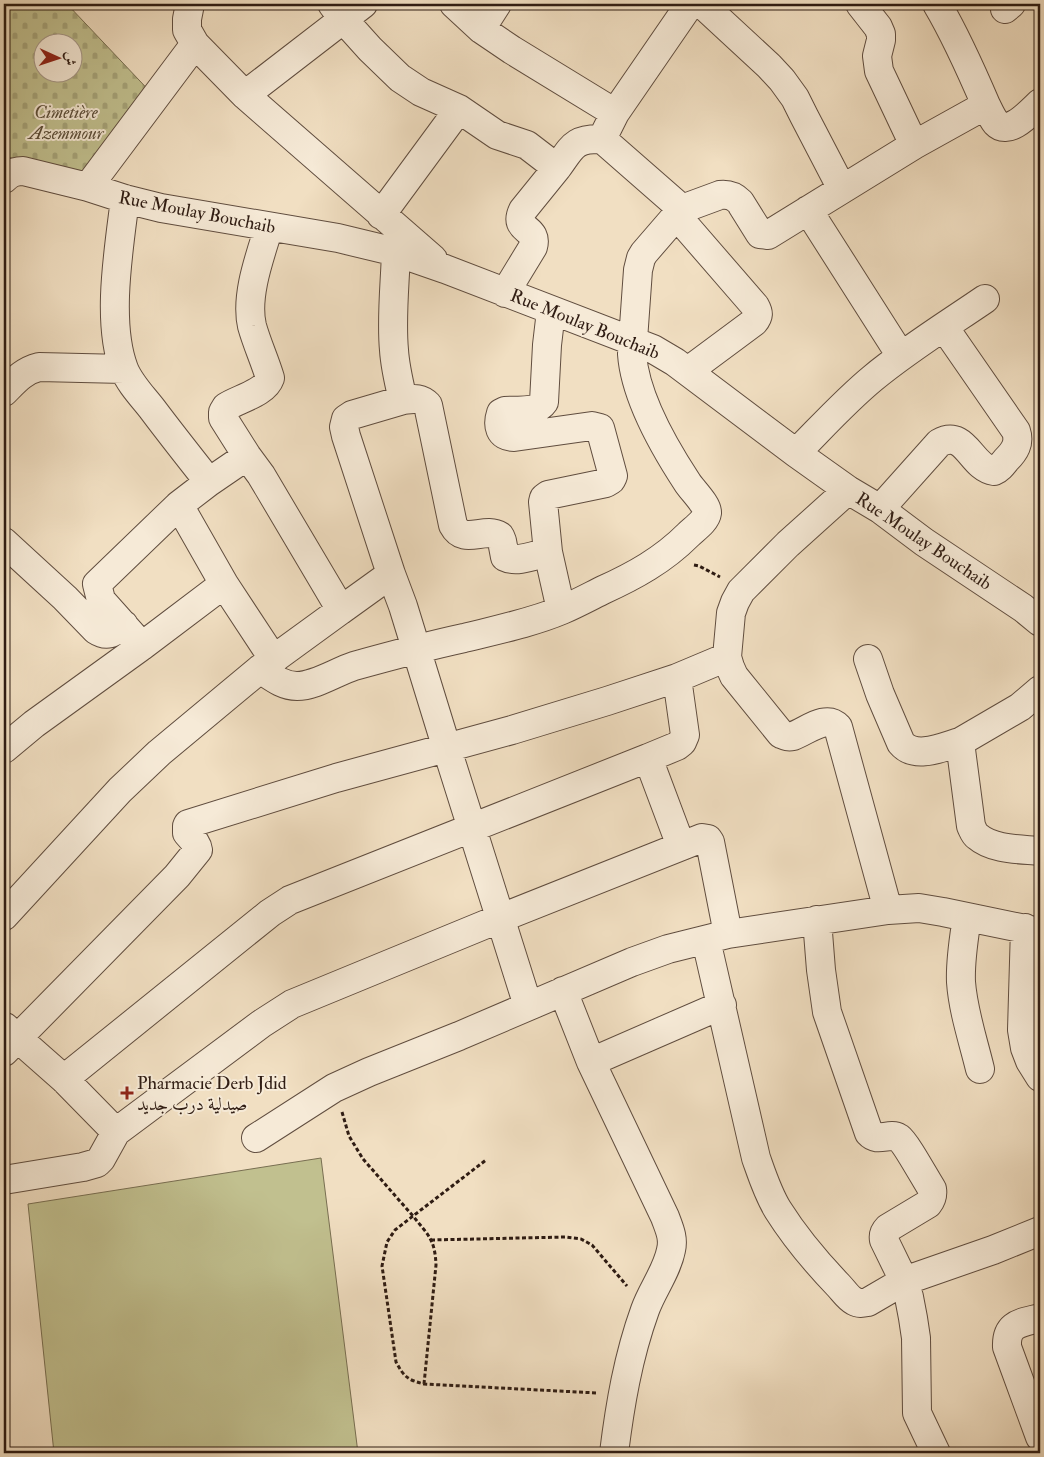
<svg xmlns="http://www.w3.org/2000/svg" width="1044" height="1457" font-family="'IM FELL Double Pica',Amiri,serif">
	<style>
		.grass { fill: #c1c08f; stroke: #786e51 }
		.cemetery { fill: url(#cemetery-stones); stroke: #786e51; fill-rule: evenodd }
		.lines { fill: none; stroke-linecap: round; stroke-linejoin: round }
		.minor-casing { stroke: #604d3f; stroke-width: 30 }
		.path { stroke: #2f1c13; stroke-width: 3; stroke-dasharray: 4 2.5; stroke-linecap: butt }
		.minor { stroke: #f6ead7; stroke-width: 28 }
		.poi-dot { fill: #8f2418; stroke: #f6ead7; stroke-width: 2 }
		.labels { text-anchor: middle; stroke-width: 4; stroke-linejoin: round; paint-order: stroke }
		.park-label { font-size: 18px; font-style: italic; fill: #5b4d38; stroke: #f6ead7 }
		.street-label { font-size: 18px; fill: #2f1c13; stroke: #f6ead7 }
		.poi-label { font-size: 18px; fill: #2f1c13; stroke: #f6ead7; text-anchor: start }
	</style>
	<defs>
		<pattern id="cemetery-stones" width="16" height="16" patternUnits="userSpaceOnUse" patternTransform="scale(1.25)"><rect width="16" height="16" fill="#c1c08f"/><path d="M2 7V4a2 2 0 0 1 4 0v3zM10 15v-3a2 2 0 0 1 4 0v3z" fill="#a6a47a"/></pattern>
	</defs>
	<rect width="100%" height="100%" fill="#f1dfc2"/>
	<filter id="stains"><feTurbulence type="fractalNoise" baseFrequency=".004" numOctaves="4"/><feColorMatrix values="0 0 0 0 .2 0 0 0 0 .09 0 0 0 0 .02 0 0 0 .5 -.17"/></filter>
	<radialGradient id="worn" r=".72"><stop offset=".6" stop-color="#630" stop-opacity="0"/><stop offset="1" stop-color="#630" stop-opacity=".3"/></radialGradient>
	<path class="grass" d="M321 1158 358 1453H54L28 1204Z"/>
	<path class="cemetery" d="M4 4H67L157 99 81 177 4 156ZM42 42H72V72H42Z"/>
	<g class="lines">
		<defs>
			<path id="minor" d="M190 4 187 19V30L195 44 245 95 433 259
				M332 4 343 19 370 49 400 78 421 92 459 109 497 135 527 145 557 168C572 148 573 138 602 139
				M454 4 481 29
				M497 4 481 29 512 50 615 113
				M702 4 769 66 782 80 795 98 804 116 842 189
				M860 4 878 27 881 34V40L877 56 879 71 914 145
				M937 4C956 36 971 70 986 105
				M1005 9 1011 4
				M245 95 363 4
				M4 179C10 173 15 171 23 171L88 187 195 44
				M88 187 125 199 161 208 338 238 396 252 445 269 653 349 675 362 796 453 848 490 880 509 924 542 1023 608 1040 622
				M125 199C119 248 106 322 124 369 130 384 143 397 153 410 171 434 190 458 209 482L247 456
				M682 209 720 195C729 194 734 196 740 202L760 234 768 235 914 145 986 105C989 111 992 118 996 123 1009 137 1031 111 1040 103
				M808 210 901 356
				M381 215 459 109
				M677 216 755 306C759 313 759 316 754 322L688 371
				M269 227C260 256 245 296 252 326 257 344 265 361 270 378 265 393 238 399 226 407L223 412V418L247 456 261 475 341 610 391 574 403 606 447 749 528 1006
				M396 252C395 284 391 318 394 350 395 367 399 383 403 400 413 399 420 397 428 405L453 525C464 546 484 526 500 536L502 541 505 557C517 563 535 555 548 552L561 610
				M505 293 533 247C539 226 512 232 523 210L557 168
				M4 392C15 381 23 371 39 367L124 369
				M796 453C821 428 845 401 873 378 908 349 947 325 985 299
				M209 482 179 505 224 584 274 660
				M848 490 788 544 741 591 735 602 731 613 727 657 730 667 734 676 781 734C786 736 788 737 793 736 807 731 826 714 838 727L888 910
				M880 509 939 443C966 428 971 468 994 471 999 469 1002 465 1006 460 1015 451 1020 443 1016 431L944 327
				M4 542 65 598 96 630C108 638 114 632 124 625
				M548 552 543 502 544 498 548 495 606 483 611 480 613 476 600 428 592 426 514 437C499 437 497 425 501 413L505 411C517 410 537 413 544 402L547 345 551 311
				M391 574 346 436 344 427 346 419 352 415 403 400
				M142 646 101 600 97 584 179 505
				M868 659 880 694 901 743C915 760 943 747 960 742
				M260 669C271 676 282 686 297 686 315 686 336 672 354 666 390 656 427 646 464 638 496 630 531 623 562 610 576 604 589 597 603 590 634 576 663 560 688 535 694 529 706 521 707 513 708 505 691 489 687 482 664 447 635 397 632 354L638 270 641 258 644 253 682 209 602 139 615 113 690 4
				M1040 690 1020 707 960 742 971 826C973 830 974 834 977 836 993 850 1020 849 1040 851
				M4 749 34 724 142 646 224 584
				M681 846 648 758 677 746 682 742 685 735 677 678 727 657
				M4 916 120 790 159 753 260 669 341 610
				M967 917C964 938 960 960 961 982 963 1011 973 1040 980 1069
				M817 920 821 970 827 1012 869 1133C878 1143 889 1132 899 1138 906 1143 926 1180 932 1189 933 1195 932 1199 928 1204L888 1228C884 1232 883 1235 884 1240L904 1281 909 1297 913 1318 916 1338 917 1413 936 1453
				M1025 928 1022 1030 1025 1048 1030 1061 1040 1077
				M706 940 756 1158C762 1175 768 1194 778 1210 795 1237 816 1262 838 1285 843 1290 848 1298 854 1301 859 1304 863 1303 868 1302L904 1281 993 1250 1040 1231
				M563 991 591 1062 665 1217C669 1228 674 1238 671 1250 667 1271 652 1290 645 1310 628 1357 620 1405 614 1453
				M5 1027 64 1079 116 1132
				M4 1052 177 876 198 850C197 843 192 839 187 833V826L188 824 336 778 512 730 607 701 677 678
				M591 1062 722 1005
				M64 1079 270 913 290 900 648 758
				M256 1138 334 1088 369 1072 459 1036 632 962 668 949 728 934 888 910 919 908 943 912 1040 932
				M4 1180 83 1167 97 1163 101 1159 116 1132 261 1024 292 1004 501 918 702 838 708 839 710 842 728 934
				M1040 1318C1021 1323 1006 1323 1007 1347L1040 1437"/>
		</defs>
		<use href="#minor" class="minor-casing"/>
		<path class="path" d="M694 565 699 566 720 577
			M342 1112 349 1136 363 1159 413 1216 486 1160
			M431 1240 565 1237 581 1239 592 1245 627 1286
			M424 1384 436 1265C435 1239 428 1235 413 1216L395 1230 387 1242 382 1266 396 1362C404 1377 408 1380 424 1384L597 1393"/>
		<use href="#minor" class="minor"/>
	</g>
	<path class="poi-dot" d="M124.5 1085.5h5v5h5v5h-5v5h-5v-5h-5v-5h5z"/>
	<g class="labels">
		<g class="park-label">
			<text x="66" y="118">Cimetière<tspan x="66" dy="21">Azemmour</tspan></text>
		</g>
		<g class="street-label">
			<text transform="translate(197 212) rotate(11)" y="6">Rue Moulay Bouchaib</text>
			<text transform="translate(585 324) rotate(22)" y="6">Rue Moulay Bouchaib</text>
			<text transform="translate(924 541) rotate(34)" y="6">Rue Moulay Bouchaib</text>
		</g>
		<g class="poi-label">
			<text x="137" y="1089">Pharmacie Derb Jdid<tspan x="137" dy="21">صيدلية درب جديد</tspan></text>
		</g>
	</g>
	<rect width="1044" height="1457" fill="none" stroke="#f1dfc2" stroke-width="20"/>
	<rect x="5" y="5" width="1034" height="1447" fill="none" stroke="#2f1c13" stroke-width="2.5"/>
	<rect x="10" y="10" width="1024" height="1437" fill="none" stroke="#2f1c13"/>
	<g transform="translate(58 58) rotate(93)"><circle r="24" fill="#f6ead7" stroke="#a69889"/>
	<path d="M0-4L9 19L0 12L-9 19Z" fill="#8f2418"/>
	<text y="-8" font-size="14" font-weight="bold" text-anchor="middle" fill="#2f1c13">ش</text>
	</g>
	<rect width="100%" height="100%" filter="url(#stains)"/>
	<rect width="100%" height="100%" fill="url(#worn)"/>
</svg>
